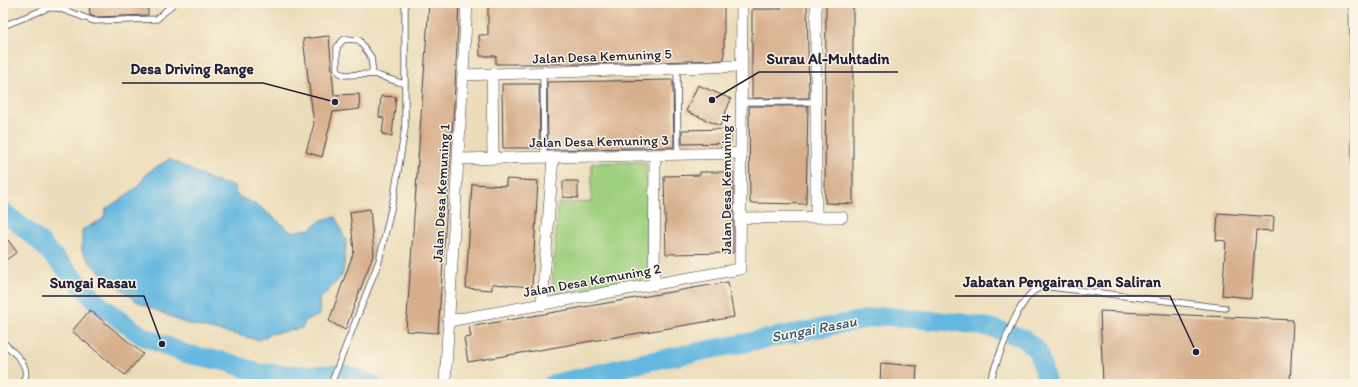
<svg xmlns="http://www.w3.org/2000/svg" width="1358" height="387" font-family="Itim,sans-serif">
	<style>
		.green { fill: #9fd07f; stroke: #60795d }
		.water { fill: #64b7e0; stroke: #436c8e }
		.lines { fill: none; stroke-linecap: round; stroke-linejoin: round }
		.river { stroke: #64b7e0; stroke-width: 19 }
		.building { fill: #d7af8c }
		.service-casing { stroke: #403e4e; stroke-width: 7 }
		.minor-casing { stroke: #403e4e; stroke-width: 12 }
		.service { stroke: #fff; stroke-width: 5.5 }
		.minor { stroke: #fff; stroke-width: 11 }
		.labels { text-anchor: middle; stroke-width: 3; stroke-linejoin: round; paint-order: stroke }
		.street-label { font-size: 14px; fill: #22223b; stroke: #fcf5e5 }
		.water-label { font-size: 15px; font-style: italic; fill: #395675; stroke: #fcf5e5 }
		.leader { fill: none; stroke: #22223b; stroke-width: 1.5 }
		.callout-dot { fill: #22223b; stroke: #fcf5e5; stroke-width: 1.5 }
		.callout-label { font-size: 15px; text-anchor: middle; font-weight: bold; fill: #22223b; stroke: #fcf5e5; stroke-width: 3; stroke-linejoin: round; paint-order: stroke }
	</style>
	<rect width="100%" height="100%" fill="#fcf5e5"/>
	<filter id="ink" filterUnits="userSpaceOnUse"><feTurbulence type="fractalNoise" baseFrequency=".025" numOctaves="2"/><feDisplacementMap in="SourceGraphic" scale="8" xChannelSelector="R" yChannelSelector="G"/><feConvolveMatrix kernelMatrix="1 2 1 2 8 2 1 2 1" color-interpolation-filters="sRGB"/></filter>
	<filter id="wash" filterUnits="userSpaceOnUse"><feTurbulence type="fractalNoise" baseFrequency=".012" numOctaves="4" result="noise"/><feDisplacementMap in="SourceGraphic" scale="16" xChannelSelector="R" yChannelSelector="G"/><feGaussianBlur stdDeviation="0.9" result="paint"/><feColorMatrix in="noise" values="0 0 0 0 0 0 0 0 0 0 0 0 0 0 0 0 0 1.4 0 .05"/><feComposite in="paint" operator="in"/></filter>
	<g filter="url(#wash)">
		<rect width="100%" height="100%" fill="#ecddba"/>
		<path class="green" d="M646 162 648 272 645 278 637 284 560 294 554 293 552 288 558 203 591 202 592 163Z"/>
		<path class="water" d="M169 159 214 181 234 186 237 196 259 206 291 232 311 229 321 220 336 217 346 241 344 266 342 276 319 300 320 315 306 320 302 328 271 334 259 340 184 323 136 301 92 265 82 251V230L103 219 106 209 139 186 147 173Z"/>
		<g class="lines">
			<path class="river" d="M3 211 39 241 99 304 142 336 186 354 227 362 259 373 304 375 345 374 372 384
				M553 384 646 362 883 316 962 323 992 328 1023 338 1038 351 1047 384"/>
		</g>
		<g id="blocks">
			<path class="building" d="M89 3H148V15L95 17 90 15Z
				M429 3H459L454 104 438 333 406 331Z
				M562 3H724V60L583 64H496V56H480L479 35H488V4Z
				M780 3H807L809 98H752V9H781Z
				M826 3H853V204L825 203Z
				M329 36 334 95 359 94 360 109 333 112 322 157 306 152 314 124 303 39Z
				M673 80 674 147 548 150 547 82Z
				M502 84H539L540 148H503Z
				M698 85 731 99 720 126 686 111Z
				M381 96 396 97 392 136 382 134 384 118 379 117Z
				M749 106H808L806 204 750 203Z
				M731 129V143L682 144V130Z
				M700 172H733V253L666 254 664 176 700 175Z
				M506 179 538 181 532 287 492 284V290L466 288 472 184 506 186Z
				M563 181H578V198L563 197Z
				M370 209 374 253 345 330 329 321 354 251 350 212Z
				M1218 213 1274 217 1273 231 1256 230 1251 298 1222 295 1226 241 1216 240Z
				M8 240 17 252 3 262V244Z
				M728 282 734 317 468 362 464 338 471 337 469 327Z
				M90 310 143 354 125 375 72 331Z
				M1100 311 1293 320 1290 384H1103Z
				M881 363 917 366 916 384H880Z"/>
		</g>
	</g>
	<g filter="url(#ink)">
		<use href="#blocks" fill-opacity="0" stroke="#403e4e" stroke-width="1"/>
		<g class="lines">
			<defs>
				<path id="service" d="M1352 3 1355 183
					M3 26 48 8H58L94 21 157 19 174 3
					M677 68 678 154
					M543 73 544 157
					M373 74 371 57 359 40 347 39 343 40 337 47V69L340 73 345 75 373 74 405 84
					M742 102H816
					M3 342C14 353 35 368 21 384
					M331 384 379 261 394 196 405 128V3
					M989 384C997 362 1017 299 1037 289 1041 287 1046 287 1050 287L1225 308"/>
				<path id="minor" d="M492 74 493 158
					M463 75 742 66
					M458 159 741 153
					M816 217V3
					M741 218 842 217
					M654 285 655 155
					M542 305 553 157
					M448 321 740 269 742 3
					M445 384 467 3"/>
			</defs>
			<use href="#service" class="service-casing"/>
			<use href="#minor" class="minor-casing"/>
			<use href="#service" class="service"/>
			<use href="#minor" class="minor"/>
		</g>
	</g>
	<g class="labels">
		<g class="street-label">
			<text transform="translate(602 56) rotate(-2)" y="5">Jalan Desa Kemuning 5</text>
			<text transform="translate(599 141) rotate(-1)" y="5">Jalan Desa Kemuning 3</text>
			<text transform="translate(726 184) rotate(-90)" y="5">Jalan Desa Kemuning 4</text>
			<text transform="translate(441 193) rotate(-87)" y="5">Jalan Desa Kemuning 1</text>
			<text transform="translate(592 280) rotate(-10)" y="5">Jalan Desa Kemuning 2</text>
		</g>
		<g class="water-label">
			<text transform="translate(814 329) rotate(-11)" y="5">Sungai Rasau</text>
		</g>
	</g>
	<path class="leader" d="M712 100L759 72H898M335 102L263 83H122M1196 352L1170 296H955M162 344L144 296H42"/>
	<g class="callout-dot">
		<circle cx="712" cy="100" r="4"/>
		<circle cx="335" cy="102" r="4"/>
		<circle cx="1196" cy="352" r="4"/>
		<circle cx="162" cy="344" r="4"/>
	</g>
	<g class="callout-label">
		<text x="828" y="64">Surau Al-Muhtadin</text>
		<text x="192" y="74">Desa Driving Range</text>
		<text x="1062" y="287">Jabatan Pengairan Dan Saliran</text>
		<text x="93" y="288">Sungai Rasau</text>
	</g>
	<rect width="1358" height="387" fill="none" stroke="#fcf5e5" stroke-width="16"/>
</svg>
